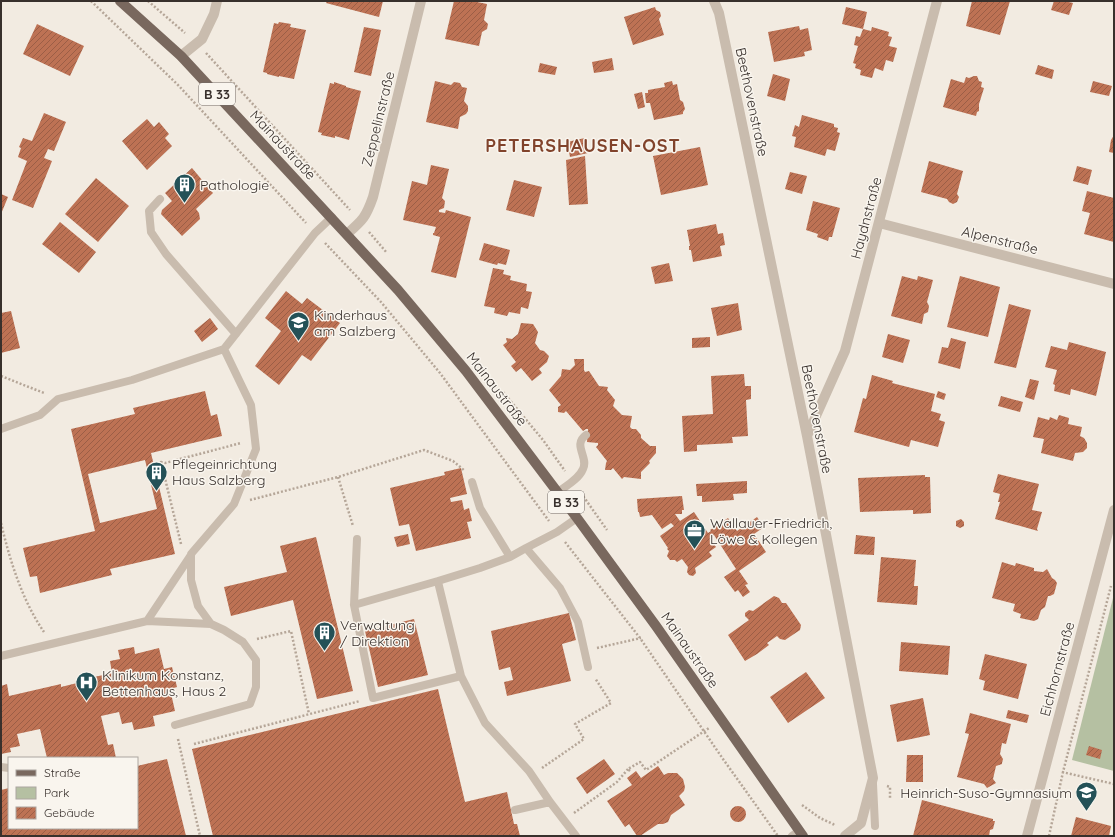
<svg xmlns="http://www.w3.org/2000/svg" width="1115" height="837" font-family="Quicksand,sans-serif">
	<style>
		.green { fill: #b5c0a2 }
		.building { fill: url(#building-hatch); fill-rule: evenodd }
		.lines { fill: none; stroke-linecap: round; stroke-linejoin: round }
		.path { stroke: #b5a698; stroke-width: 2.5; stroke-dasharray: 2 2; stroke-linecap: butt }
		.lane { stroke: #c9bcae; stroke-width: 8 }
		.street { stroke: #c9bcae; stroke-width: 10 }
		.primary { stroke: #79685e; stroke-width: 10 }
		.labels { text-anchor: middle; stroke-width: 3; stroke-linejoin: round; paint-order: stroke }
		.shield { fill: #f9f5ee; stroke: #726b66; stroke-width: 1 }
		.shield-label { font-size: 13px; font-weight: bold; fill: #38302c }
		.street-label { font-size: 14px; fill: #38302c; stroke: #f9f5ee }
		.poi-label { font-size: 14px; fill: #38302c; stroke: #f9f5ee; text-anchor: start }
		.district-label { font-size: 18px; font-weight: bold; letter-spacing: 1px; fill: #81432b; stroke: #f9f5ee }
	</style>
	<defs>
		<pattern id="building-hatch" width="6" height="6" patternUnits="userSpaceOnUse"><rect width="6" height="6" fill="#bd7254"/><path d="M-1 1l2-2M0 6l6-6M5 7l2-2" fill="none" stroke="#9b5e46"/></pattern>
	</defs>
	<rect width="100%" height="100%" fill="#f2ebe1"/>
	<path class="green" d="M1114 594V771L1072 760Z"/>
	<path class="building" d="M327 1H383L379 17 326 3Z
		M454 1H472L487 4 484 20 488 24 487 29 482 32 479 46 445 39Z
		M972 1H1010L1000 35 966 26Z
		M1054 1H1064L1073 3 1069 15 1051 10Z
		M655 7 656 10 660 12 661 16 659 19 664 35 633 45 624 17Z
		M846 7 867 12 863 29 842 24Z
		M279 22 291 24 290 27 306 30 294 79 279 76V77L267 74V73L263 72 274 23 278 24Z
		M37 24 84 46 70 76 23 54Z
		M799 26 800 30 808 28 812 50 804 52 805 56 774 62 768 32Z
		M364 27 381 30 371 76 354 72Z
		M872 27 889 32 888 36 892 37 889 46 897 48 893 62 886 60 883 71 875 68 872 78 860 75 861 70 855 68 856 64 853 63 858 46 854 45 856 36 860 37 863 29 871 31Z
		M612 58 614 70 594 73 592 62Z
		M540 63 557 67 555 75 538 72Z
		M1038 65 1054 70 1052 79 1035 74Z
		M773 74 790 79 785 101 767 96Z
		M974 76H977L979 81 982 82 981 87 984 88 979 104V111L977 112 976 116 943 107 951 79 964 83 966 77 969 78Z
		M435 81 451 85 454 82 460 83 462 87 467 88 464 101 468 106V111L466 114 460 117 458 129 426 122Z
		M672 81 673 85 677 84 680 100 683 102 685 109 683 112V114L654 120 650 103H646L645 93H648V90L665 87 664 83Z
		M1093 81 1112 86 1109 96 1090 92Z
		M334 82 346 86V87L361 91 349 140 335 136V138L321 135 322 133 318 132 330 83 334 84Z
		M642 92 645 107 638 109 634 94Z
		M44 113 66 122 54 151 48 149 44 158 52 161 33 208 12 200 27 161 18 157 21 148 19 147 23 138 32 141Z
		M802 115 834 124V127L838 128 837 132 840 133 835 151 827 149 825 156 794 147 796 137 792 136 795 125 799 127Z
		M147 119 154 127 159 122 169 134 165 138 172 146 147 170 122 141Z
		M1114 135V153L1109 152 1111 140Z
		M585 138 588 153 570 157 567 142Z
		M700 147 708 185 661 195 653 156Z
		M585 156 588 204 569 205 566 160Z
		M929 161 963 171 957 194 959 197 957 202 953 204 949 202 947 199 921 192Z
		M431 165 449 169 442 198 445 201 444 208 439 210V212L445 213 446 210 471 217 456 278 431 272 440 237 433 235V233H434L436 227 403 220 412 181 427 185Z
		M1077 166 1092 170 1088 185 1073 181Z
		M192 168 213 193 196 209 199 213 200 219 182 236 161 214 162 210 172 201 165 193Z
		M790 172 807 176 802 194 785 189Z
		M96 178 129 206 98 242 65 214Z
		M514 180 542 187 534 217 506 210Z
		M1087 191 1114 198V242L1084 234 1090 213 1082 211Z
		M1 194 8 197 1 214Z
		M813 201 840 208 832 237H829L828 241 817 237 818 234 806 230Z
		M60 222 96 252 79 273 42 244Z
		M716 224 718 234 723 233 725 245 720 246 722 256 693 262 691 250H689V246H690L687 230Z
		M484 243 510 250 506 265 498 263 497 265 479 260Z
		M669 263 673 281 655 284 651 267Z
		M493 268 504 270 503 274 511 276 510 280 527 284 526 291 532 292 528 309 521 307 520 314 509 312 507 316 494 313 495 308 484 306Z
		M902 276 917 280 918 276 933 280 927 302 929 306 928 312 924 314 922 324 891 316Z
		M960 276 1000 287 988 337 947 327Z
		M286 291 302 304 307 298 340 323 311 361 302 355 279 385 255 366 281 331 265 318Z
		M738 303 742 330 717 336 711 308Z
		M1009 304 1031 310 1016 368 994 363Z
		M11 311 20 348 1 353V313Z
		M210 318 218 329 202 342 194 331Z
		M521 323 533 324 538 332 535 343 540 350 544 351 549 356 547 362 539 369 542 373 532 381 521 368 516 372 511 366 516 362 503 345 507 342 506 338 512 339 518 334Z
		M888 334 910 340 903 363 882 357Z
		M710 337V347L692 348V338Z
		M951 338 966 342 960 369 938 363 942 347 948 348Z
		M1069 342 1106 352 1096 396 1071 389 1070 395 1054 391 1055 385 1053 384 1057 370 1045 367 1051 346 1067 350Z
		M574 359H584V370L585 372 589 371 599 386 608 387 607 390 615 400 613 406 622 415 632 416 630 427 632 429H636L641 435V438L650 446H656V453L649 461 650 463 641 472V479L624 477 622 479 613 468 611 470H605L606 463 607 461 596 447 598 445V443L587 442 588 429H586L583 431 566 411 564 413 558 412V407L561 405 549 390 561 376 562 369 570 370 575 365Z
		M744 374 745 386H751V399L746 400 748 436 732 437 733 443 697 445V451L684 452 682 416 713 414 711 376Z
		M872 375 893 381 892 383 935 394 931 411 941 414 939 420 945 422 938 447 911 440 909 447 854 432 863 398 866 399Z
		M1030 379 1039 381 1034 400 1025 397Z
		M205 391 211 416 217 414 222 436 151 453 175 554 110 569 112 575 40 593 37 576 30 577 23 548 95 531 71 429 135 414 133 408ZM145 460 157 509 100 523 88 474Z
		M938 391 946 394 944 400 936 397Z
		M1001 396 1023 402 1020 412 998 406Z
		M1059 415 1069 418 1068 424 1082 427 1080 436 1084 438 1087 443V448L1083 452 1075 453 1073 461 1041 453 1044 439 1033 437 1038 417 1049 420 1050 417 1057 420Z
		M461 468 467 494 450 498 451 502 462 500 464 510 469 508 472 521 467 522 471 538 416 551 409 524 399 526 390 488 445 475 444 472Z
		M998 474 1039 484 1032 510 1042 512 1037 529 1038 531 995 519 1000 502H998L1000 494 993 492Z
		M925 475V477H930L931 513 913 514V510L860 512 858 478Z
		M747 481V493L733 494 734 500 702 502V496H697L696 484Z
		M682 496 684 510H682V514H675L680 521 694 512 708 533 711 531 710 530 728 518 737 531 757 517 764 527 754 534 766 552 739 571 748 584 745 585 750 592 743 597 738 590 735 592 724 577 736 569 714 535 710 538 716 547 709 552 712 556 695 568 696 573 693 576 689 575 687 572 688 567 682 559 677 562 675 560H670L667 556 669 551 667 549 668 548 660 536 674 526 671 523 662 529 652 515 640 517 639 512H638L637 499Z
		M961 519 964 522V526L960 528 956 526V521Z
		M408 534 410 544 397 547 394 537Z
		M856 535 875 537 874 555 854 554Z
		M316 537 353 691 317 699 293 600 231 616 224 587 287 572 280 546Z
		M881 557 916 560 914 586H918L917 605 877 602Z
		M1002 562 1015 566 1016 563 1034 568V571L1043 572 1047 569 1052 578 1055 580 1057 583 1054 594 1050 596H1048L1045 607 1041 610 1038 619 1034 621 1020 618 1021 614 1013 611 1015 604 992 598Z
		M774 596 779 598 782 603H786L801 625 800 630 785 640 780 639 777 636 767 643 769 645 757 654 745 661 728 635 749 620 745 616V613L749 610 753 611Z
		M569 613 576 640 562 644 571 681 507 696 504 682 513 680 510 667 499 670 491 631Z
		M414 619 428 675 378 687 365 631Z
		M901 642 950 646 948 675 899 671Z
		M134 647 135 654 159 648 164 669 172 667 177 687 170 689 175 711 153 716 155 726 134 730 132 722 122 724 119 712 101 716 108 745 113 744 116 758H47L40 729 17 734 20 746 10 748 11 752 1 754V686L7 684 9 696 61 684V687L81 682V680L112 673 110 661 120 659 118 650Z
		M985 654 1027 664 1018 699 983 690 985 681 979 679Z
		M806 672 825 698 788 723 770 697Z
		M438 689 465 802 507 792 514 824H517L520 836H213L192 749Z
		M923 698 930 735 897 742 890 705Z
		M1008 710 1029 715 1027 723 1006 718Z
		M970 713 1011 724 1006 744 1002 743 1000 754 1003 759 1002 763V764L996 766 993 779 996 783 987 788 984 784 957 777 969 734 965 733Z
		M1089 746 1102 750 1100 759 1086 755Z
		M907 755H923V782H906Z
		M167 759 186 836H1V790L9 788V828H137V766Z
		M604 759 615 774 587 794 576 778Z
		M658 766 664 775 668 773H677L683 779 685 787 684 791 679 796 685 805 671 815 668 822 663 824H658L640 836H637L629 824 625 827 607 801 632 785 627 778 636 771 641 778Z
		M922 800 993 819V821H995L993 829 990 830 989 836H913Z
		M730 814a8 8 0 1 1 16 0a8 8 0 1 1-16 0Z
		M1076 817 1111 826 1109 836H1071Z"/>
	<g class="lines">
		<path class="path" d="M91 1 178 85 306 223
			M148 1 185 33
			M206 53 350 210
			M369 232 387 253
			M325 243 381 302 440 373 549 521
			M1 376 44 393
			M503 392 543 440 565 471
			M338 477 353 526
			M581 493 607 530
			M250 500 338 477 424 450 453 461 465 471
			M1 523C10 561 22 600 44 632
			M565 542 640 638 723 759 778 836
			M181 544 161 462 165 463 241 443
			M257 639 291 631 309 714
			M597 648 641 638
			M178 739 200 836
			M194 744 360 701
			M542 768 584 739 575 724 611 703 595 678
			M630 771 628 769 640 762 646 770 709 728
			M1062 772 1114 784
			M887 786 890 787V799
			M802 805 820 818 833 824 834 825
			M574 813 617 782 628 769
			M1049 836 1063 772 1111 586"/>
		<path class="lane" d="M160 199 149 211 151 232 166 254 236 334
			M1 429 40 415 58 399 132 380 224 349 315 233 332 217
			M472 482 480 508 510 557 526 548 560 588 578 622 588 667
			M558 492C566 486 579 479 583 469 589 457 572 445 586 435
			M357 539 354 605 373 698 461 676
			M526 548 557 532 577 518
			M510 557 480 568 438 581 439 586 461 676 485 723 529 771 550 802 576 836
			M354 605 438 581
			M147 621 191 555
			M1 656 147 621 211 624
			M175 725 250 704 256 687V660L243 642 224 630 211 624 198 606 191 580V554L234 504 256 449 251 405 224 349
			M1 767 9 768
			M873 784 875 826
			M515 810 550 802
			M792 836 799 831"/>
		<path class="street" d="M714 1 719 13 807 436 873 778 861 823 845 836
			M181 56 202 39 214 14 217 1
			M879 223 1114 284
			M347 234C363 220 366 217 373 197L421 1
			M807 436 845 351 937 1
			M1027 836 1114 510"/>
		<path class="primary" d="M120 1 181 56 398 290 466 371 577 518 656 626 803 836"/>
	</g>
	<defs>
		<symbol id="building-pin" viewBox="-11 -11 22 30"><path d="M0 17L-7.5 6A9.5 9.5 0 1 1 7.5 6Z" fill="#245157" stroke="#f9f5ee"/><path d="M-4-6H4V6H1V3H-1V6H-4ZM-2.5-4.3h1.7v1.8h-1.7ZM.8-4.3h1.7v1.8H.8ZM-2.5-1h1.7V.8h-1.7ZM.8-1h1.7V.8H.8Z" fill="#fff"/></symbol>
		<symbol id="school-pin" viewBox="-11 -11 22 30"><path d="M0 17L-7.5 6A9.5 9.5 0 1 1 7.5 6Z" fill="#245157" stroke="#f9f5ee"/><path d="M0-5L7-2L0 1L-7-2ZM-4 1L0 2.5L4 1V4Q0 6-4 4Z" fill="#fff"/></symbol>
		<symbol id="office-pin" viewBox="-11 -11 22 30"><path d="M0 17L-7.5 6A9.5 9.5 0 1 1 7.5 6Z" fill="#245157" stroke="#f9f5ee"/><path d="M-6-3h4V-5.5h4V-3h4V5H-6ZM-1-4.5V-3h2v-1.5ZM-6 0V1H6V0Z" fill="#fff"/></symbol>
		<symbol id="hospital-pin" viewBox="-11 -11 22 30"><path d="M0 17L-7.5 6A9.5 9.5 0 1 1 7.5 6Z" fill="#245157" stroke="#f9f5ee"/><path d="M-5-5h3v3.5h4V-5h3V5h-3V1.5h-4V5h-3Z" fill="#fff"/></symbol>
	</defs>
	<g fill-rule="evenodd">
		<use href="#building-pin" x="172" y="172" width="25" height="34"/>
		<use href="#school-pin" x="286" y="310" width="25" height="34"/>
		<use href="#building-pin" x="144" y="460" width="25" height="34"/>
		<use href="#office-pin" x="682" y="518" width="25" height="34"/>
		<use href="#building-pin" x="312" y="620" width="25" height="34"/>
		<use href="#hospital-pin" x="74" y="670" width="25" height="34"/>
		<use href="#school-pin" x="1074" y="780" width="25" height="34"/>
	</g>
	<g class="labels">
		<g class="shield">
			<rect x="199" y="83" width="36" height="22" rx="3"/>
			<rect x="548" y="491" width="36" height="22" rx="3"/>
		</g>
		<g class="shield-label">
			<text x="217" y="99">B 33</text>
			<text x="566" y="507">B 33</text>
		</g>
		<g class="street-label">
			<text transform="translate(752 102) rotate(78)" y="5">Beethovenstraße</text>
			<text transform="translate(378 119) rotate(-76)" y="5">Zeppelinstraße</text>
			<text transform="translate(283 145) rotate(47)" y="5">Mainaustraße</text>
			<text transform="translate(866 218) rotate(-75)" y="5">Haydnstraße</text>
			<text transform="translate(1000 240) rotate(14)" y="5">Alpenstraße</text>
			<text transform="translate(497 389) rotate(52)" y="5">Mainaustraße</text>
			<text transform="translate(817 419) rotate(79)" y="5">Beethovenstraße</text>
			<text transform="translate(690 650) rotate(55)" y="5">Mainaustraße</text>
			<text transform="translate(1057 669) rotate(-75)" y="5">Eichhornstraße</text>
		</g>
		<g class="poi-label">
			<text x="200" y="190">Pathologie</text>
			<text x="314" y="320">Kinderhaus<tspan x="314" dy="16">am Salzberg</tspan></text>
			<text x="172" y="469">Pflegeinrichtung<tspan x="172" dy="16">Haus Salzberg</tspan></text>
			<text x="710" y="528">Wallauer-Friedrich,<tspan x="710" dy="16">Löwe &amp; Kollegen</tspan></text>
			<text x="340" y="630">Verwaltung<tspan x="340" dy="16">/ Direktion</tspan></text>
			<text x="102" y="680">Klinikum Konstanz,<tspan x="102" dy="16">Bettenhaus, Haus 2</tspan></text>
			<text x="1072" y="798" text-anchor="end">Heinrich-Suso-Gymnasium</text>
		</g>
		<g class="district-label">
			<text x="583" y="152">PETERSHAUSEN-OST</text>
		</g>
	</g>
	<rect width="1115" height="837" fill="none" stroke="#38302c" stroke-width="4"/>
	<rect x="8" y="757" width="130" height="72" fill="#f9f5ee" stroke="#aca6a0"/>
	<rect x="16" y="770" width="20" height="6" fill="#79685e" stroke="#aca6a0"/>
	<text x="44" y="777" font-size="12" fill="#38302c">Straße</text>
	<rect x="16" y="787" width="20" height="12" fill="#b5c0a2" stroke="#aca6a0"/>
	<text x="44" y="797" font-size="12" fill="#38302c">Park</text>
	<rect x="16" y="807" width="20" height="12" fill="url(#building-hatch)" stroke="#aca6a0"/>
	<text x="44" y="817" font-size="12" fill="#38302c">Gebäude</text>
</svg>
